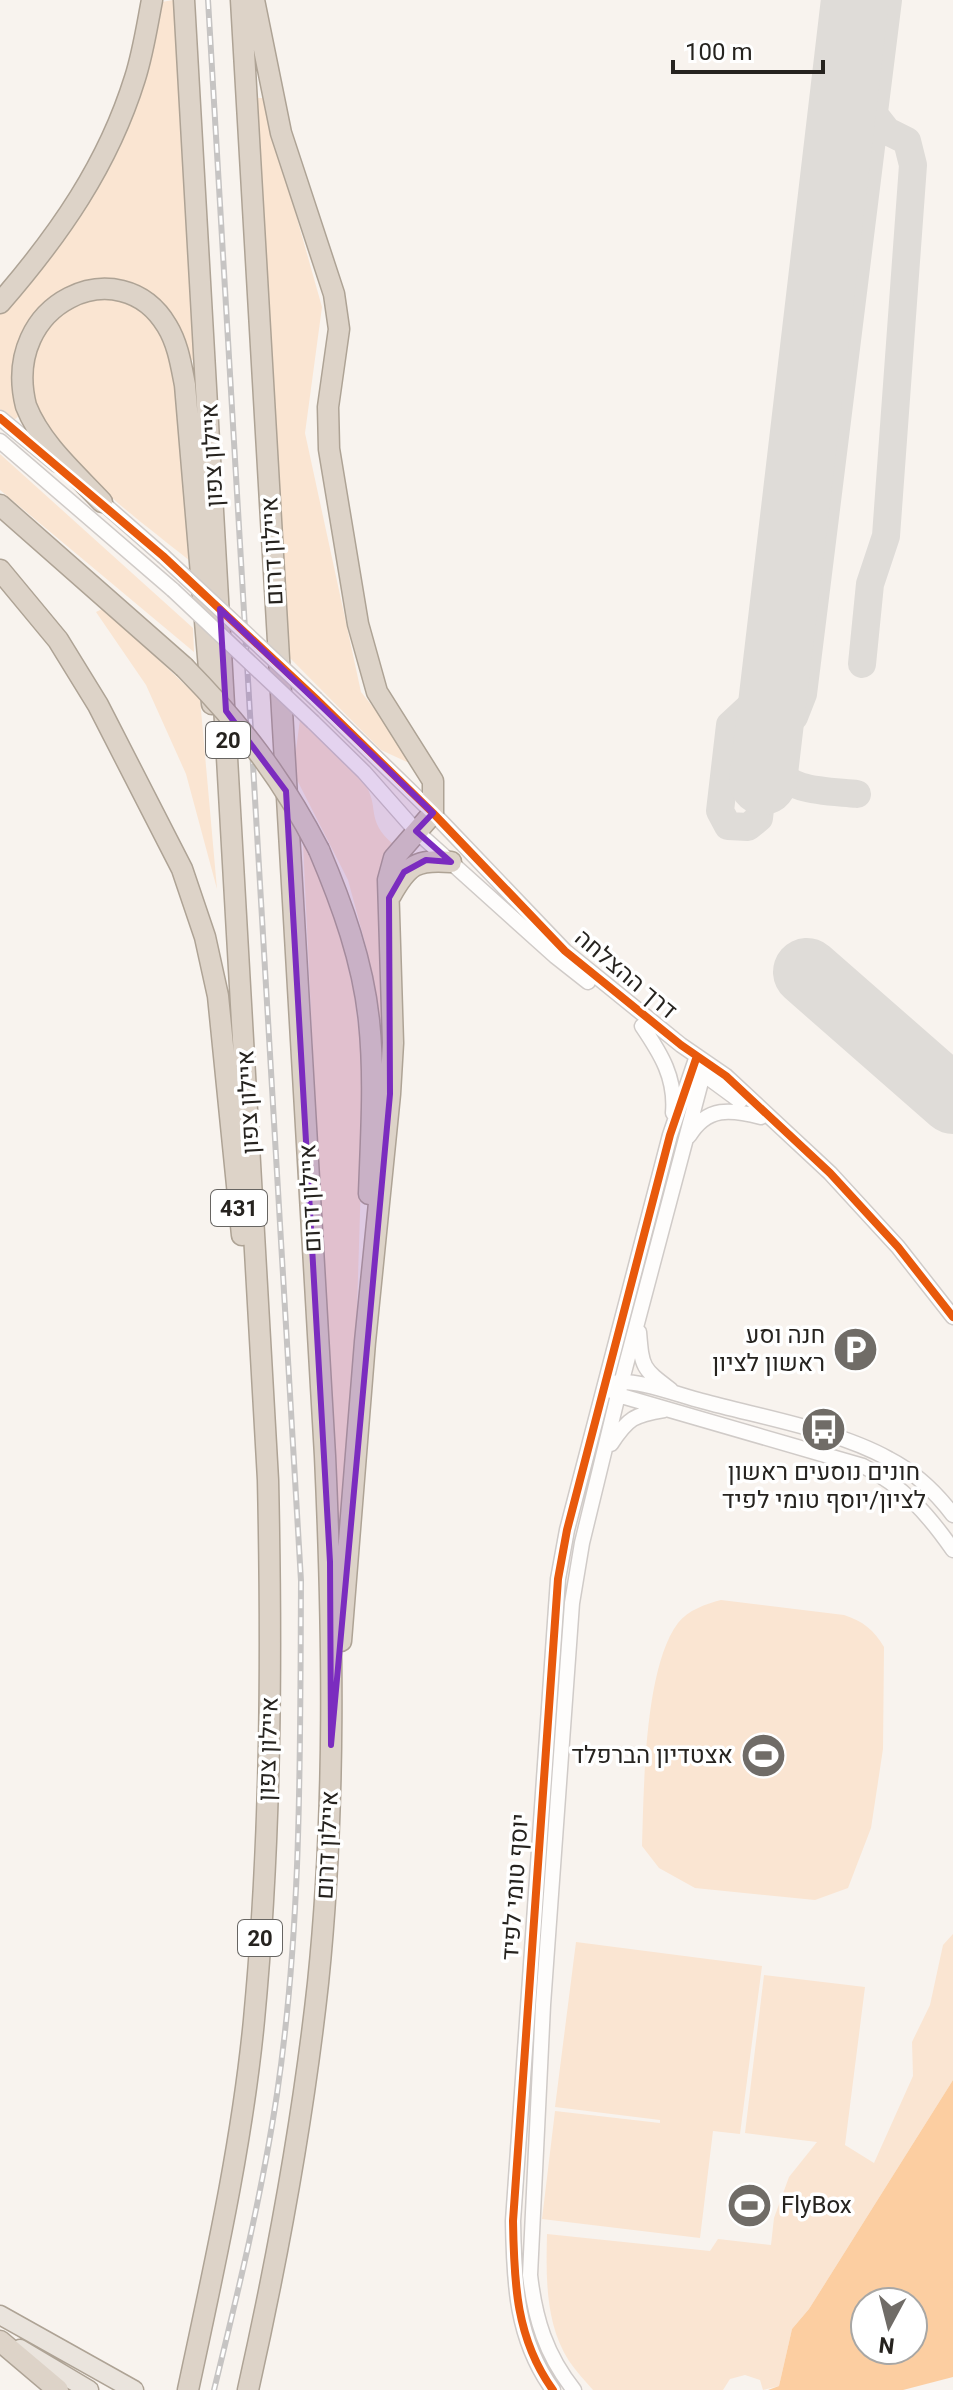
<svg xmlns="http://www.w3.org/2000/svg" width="953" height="2390" font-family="Roboto,Heebo,sans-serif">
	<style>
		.green { fill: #fae5d2 }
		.water { fill: #fccea1; fill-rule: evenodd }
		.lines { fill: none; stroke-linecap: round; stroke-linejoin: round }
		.taxiway { stroke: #dfdcd8; stroke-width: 28 }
		.runway { stroke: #dfdcd8; stroke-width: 68 }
		.minor-casing { stroke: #d0cbc8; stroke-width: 17 }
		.major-casing { stroke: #aea395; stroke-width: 21 }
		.highway-casing { stroke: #aea395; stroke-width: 23 }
		.minor { stroke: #fefdfc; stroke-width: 14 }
		.major { stroke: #eae4dd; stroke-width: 18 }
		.highway { stroke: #ddd3c8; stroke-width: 20 }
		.rail-casing { stroke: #c6c4c3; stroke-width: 6 }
		.rail { stroke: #fff; stroke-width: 3; stroke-dasharray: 9; stroke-linecap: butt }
		.minor-bridge-casing { stroke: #d0cbc8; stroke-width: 17; stroke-linecap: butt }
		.highway-bridge-casing { stroke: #aea395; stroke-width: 23; stroke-linecap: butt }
		.minor-bridge { stroke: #fefdfc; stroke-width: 14 }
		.highway-bridge { stroke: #ddd3c8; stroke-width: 20 }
		.cycleway-casing { stroke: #fff; stroke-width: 13 }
		.cycleway { stroke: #e8590c; stroke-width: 8 }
		.marked { fill: #7b2cbf; fill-opacity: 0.2; stroke: #7b2cbf; stroke-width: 6; stroke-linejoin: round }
		.labels { text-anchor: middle; stroke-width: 7; stroke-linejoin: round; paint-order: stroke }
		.shield { fill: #fff; stroke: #676562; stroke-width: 2 }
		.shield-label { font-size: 22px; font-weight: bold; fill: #26231f }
		.street-label { font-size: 24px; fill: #26231f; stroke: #fff }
		.poi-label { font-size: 24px; fill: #26231f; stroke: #fff; text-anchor: end }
	</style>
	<rect width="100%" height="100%" fill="#f8f3ee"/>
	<path class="green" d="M173 0 197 362 190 359C148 209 0 298 21 414L13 421 0 409V314C53 255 106 191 133 115 146 79 153 40 162 2Z
		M251 98H263L322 307 305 433 361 692 417 762H407L381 750 286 654Z
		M85 299 123 300 141 307 167 341 179 408 190 561C137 518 48 456 28 389 24 374 31 350 33 334Z
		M0 454 193 628 194 652 0 490Z
		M104 608 200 699 217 889 186 774 146 685 96 612Z
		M300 720C319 739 349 761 364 783 381 807 364 819 393 844L386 1017 379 1022 367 950 348 880 293 772Z
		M303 843 335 911 354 994 360 1042 363 1115 351 1503 342 1588 328 1371Z
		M721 1600 844 1615C863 1621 874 1630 884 1647L883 1749 871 1828 848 1888 815 1900 695 1888 659 1868 642 1846C644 1789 644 1668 678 1623 688 1610 706 1604 721 1600Z
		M953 1934V2080L809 2309 792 2329 779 2386 763 2390 760 2380 745 2375 730 2379 723 2390H593C585 2381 576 2371 569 2361 545 2323 546 2277 547 2234L710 2251 718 2239 771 2245 774 2218 789 2177 817 2142 745 2133 764 1975 865 1987 845 2145 874 2163 913 2076 912 2042 930 2005 943 1945Z
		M576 1942 762 1966 740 2134 713 2131 700 2238 542 2219 555 2111 660 2123V2120L555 2107Z"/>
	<path class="water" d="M953 2080V2377L903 2390H768L779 2386 792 2329 809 2309ZM865 2302H913V2350H865Z"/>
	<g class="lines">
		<path class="taxiway" d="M843 104 869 108 887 131 907 141 913 165 886 536 870 584 862 664
			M874 112 888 0
			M763 781 759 818 748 827 728 826 720 811 730 725 774 684
			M857 794C835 791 780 793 778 764 778 752 781 738 783 726L794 717 803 694 875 115"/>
		<path class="runway" d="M763 781 855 0
			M807 972 953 1100"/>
		<defs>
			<path id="minor" d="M0 418 57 465
				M0 441 173 590
				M97 498 163 556
				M316 699 433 813 565 951 681 1045 726 1076 830 1173 898 1247 953 1317
				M313 722 364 772 416 831 555 956 588 982
				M642 1026C661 1054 676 1078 673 1113
				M695 1068 740 1101
				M689 1136C707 1106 731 1109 761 1117
				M639 1332C642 1368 642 1368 671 1390
				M613 1383C636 1378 678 1395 702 1401 760 1417 837 1430 889 1459 916 1473 935 1491 953 1515
				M611 1390 618 1395 863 1466C903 1486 928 1514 953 1550
				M611 1444C628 1418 634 1415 664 1410
				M553 2390C516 2339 514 2283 513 2221L558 1579 567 1530 670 1135 697 1056
				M574 2390C546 2355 535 2319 530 2275L543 2005 572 1603 582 1543 618 1395 706 1063"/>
			<path id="major" d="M0 2315 134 2390
				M20 2349 89 2390"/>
			<path id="highway" d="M184 0 268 1480C272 1659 271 1841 254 2020 242 2145 214 2268 188 2390
				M241 0 325 1456C333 1631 336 1809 318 1983 303 2120 278 2256 248 2390
				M254 0 281 133 334 294 339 329 328 407 329 449 358 624 377 692 433 781V813L394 858 388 880 393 1043 390 1094 365 1342 341 1641
				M0 303C59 235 108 165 135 78 143 53 147 26 152 0
				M102 502C75 473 41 444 26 406 0 302 121 248 167 326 178 344 181 365 185 385L212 704
				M0 505 184 667
				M0 570 58 640 98 705 182 869 205 937 218 996 242 1235
				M319 850C342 904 363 962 369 1021 375 1078 371 1137 369 1194
				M391 895C408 865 416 859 451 862
				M0 2341 58 2390"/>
		</defs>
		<use href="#minor" class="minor-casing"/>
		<use href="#major" class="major-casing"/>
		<use href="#highway" class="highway-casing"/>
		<use href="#minor" class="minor"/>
		<use href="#major" class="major"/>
		<use href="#highway" class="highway"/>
		<defs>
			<path id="rail" d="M208 0 301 1581C300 1752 302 1925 277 2094 262 2194 238 2292 214 2390"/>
		</defs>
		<use href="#rail" class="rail-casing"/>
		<use href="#rail" class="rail"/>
		<defs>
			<path id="minor-bridge" d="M163 556 316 699
				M173 590 313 722"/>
			<path id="highway-bridge" d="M184 667C241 725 282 778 319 850"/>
		</defs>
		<use href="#minor-bridge" class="minor-bridge-casing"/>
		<use href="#highway-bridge" class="highway-bridge-casing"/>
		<use href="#minor-bridge" class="minor-bridge"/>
		<use href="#highway-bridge" class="highway-bridge"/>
		<defs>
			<path id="cycleway" d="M0 418 163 556 316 699 433 813 565 951 681 1045 726 1076 830 1173 898 1247 953 1317
				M553 2390C516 2339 514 2283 513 2221L558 1579 567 1530 670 1135 697 1056"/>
		</defs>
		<use href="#cycleway" class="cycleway-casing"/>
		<use href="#cycleway" class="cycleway"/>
	</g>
	<path class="marked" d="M220 609 433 813 416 831 451 862 426 860 404 872 389 898 390 1094 331 1745 330 1562 286 791 226 711Z"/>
	<defs>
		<symbol id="parking-disc" viewBox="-11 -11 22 22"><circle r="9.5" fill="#706c67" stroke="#fff"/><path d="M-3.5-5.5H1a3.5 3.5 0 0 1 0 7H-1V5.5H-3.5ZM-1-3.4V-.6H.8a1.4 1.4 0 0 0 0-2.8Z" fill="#fff"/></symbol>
		<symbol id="bus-disc" viewBox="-11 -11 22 22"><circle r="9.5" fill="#706c67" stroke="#fff"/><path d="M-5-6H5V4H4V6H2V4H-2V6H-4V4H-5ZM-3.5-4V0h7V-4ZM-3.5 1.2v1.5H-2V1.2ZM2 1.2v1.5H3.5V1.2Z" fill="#fff"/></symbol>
		<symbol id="stadium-disc" viewBox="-11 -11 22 22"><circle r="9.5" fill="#706c67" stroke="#fff"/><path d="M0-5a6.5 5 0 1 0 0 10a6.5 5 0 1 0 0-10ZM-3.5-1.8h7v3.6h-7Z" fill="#fff"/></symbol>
	</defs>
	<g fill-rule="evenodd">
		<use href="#parking-disc" x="830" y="1324" width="51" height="51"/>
		<use href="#bus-disc" x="798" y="1404" width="51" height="51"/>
		<use href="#stadium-disc" x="738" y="1730" width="51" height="51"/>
		<use href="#stadium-disc" x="724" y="2180" width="51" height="51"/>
	</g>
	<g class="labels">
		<g class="shield">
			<rect x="206" y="722" width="44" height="36" rx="6"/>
			<rect x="211" y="1190" width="56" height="36" rx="6"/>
			<rect x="238" y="1920" width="44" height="36" rx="6"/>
		</g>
		<g class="shield-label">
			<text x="228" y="748">20</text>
			<text x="239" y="1216">431</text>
			<text x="260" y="1946">20</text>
		</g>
		<g class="street-label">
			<text transform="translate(212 455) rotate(-93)" y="8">איילון צפון</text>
			<text transform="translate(272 551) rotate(-93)" y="8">איילון דרום</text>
			<text transform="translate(626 974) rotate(40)" y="8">דרך ההצלחה</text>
			<text transform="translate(248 1102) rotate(-93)" y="8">איילון צפון</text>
			<text transform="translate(310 1198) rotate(-93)" y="8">איילון דרום</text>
			<text transform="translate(268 1749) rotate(-88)" y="8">איילון צפון</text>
			<text transform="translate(327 1845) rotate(-87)" y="8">איילון דרום</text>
			<text transform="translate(515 1887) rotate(-86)" y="8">יוסף טומי לפיד</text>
		</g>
		<g class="poi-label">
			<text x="825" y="1343">חנה וסע<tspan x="825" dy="28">ראשון לציון</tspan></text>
			<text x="824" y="1480" text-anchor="middle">חונים נוסעים ראשון<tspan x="824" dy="28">לציון/יוסף טומי לפיד</tspan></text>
			<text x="733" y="1763">אצטדיון הברפלד</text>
			<text x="781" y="2213" text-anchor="start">FlyBox</text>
		</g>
	</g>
	<g transform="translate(889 2326) rotate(187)"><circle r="38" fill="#ffffff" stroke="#a8a7a5" stroke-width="2"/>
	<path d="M0-6L14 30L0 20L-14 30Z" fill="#706c67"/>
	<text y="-12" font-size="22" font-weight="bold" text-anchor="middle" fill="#26231f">N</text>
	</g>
	<path d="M673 60v12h150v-12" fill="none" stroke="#26231f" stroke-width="4"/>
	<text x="685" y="60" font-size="24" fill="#26231f" stroke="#ffffff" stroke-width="6" paint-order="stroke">100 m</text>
</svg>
